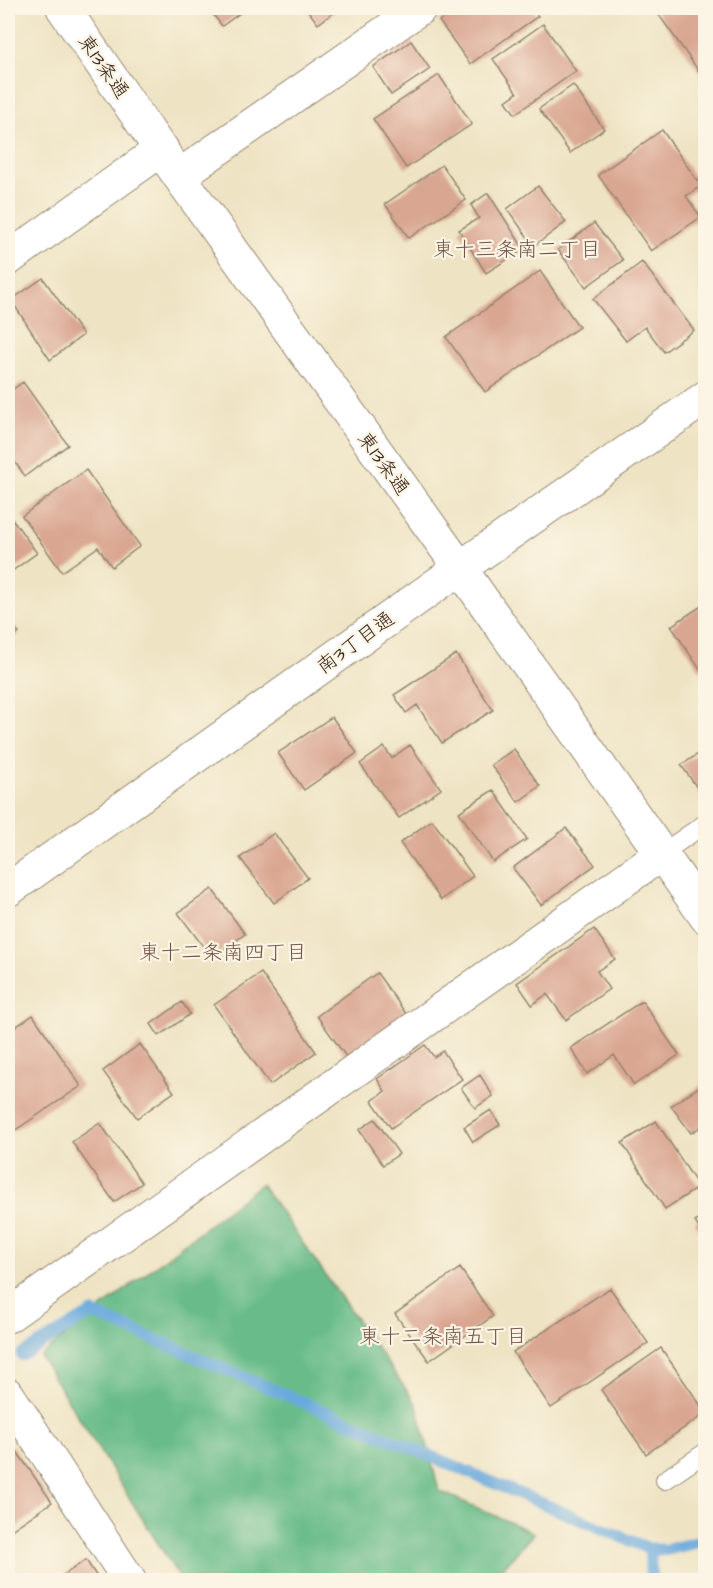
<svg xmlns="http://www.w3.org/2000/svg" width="713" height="1588" font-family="'Architects Daughter','Klee One',sans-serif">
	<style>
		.forest { fill: #69bc89; stroke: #527354; stroke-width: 1.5 }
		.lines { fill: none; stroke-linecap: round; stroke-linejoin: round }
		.stream { stroke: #69a9dc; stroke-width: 12 }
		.building { fill: #d9a691 }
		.lane-casing { stroke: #948670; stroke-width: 20 }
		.street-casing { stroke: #948670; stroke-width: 35 }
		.secondary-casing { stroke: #948670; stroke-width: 35 }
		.lane { stroke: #fff; stroke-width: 18 }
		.street { stroke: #fff; stroke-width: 33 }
		.secondary { stroke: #fff; stroke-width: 33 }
		.labels { text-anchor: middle; stroke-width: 4.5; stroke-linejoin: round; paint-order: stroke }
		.street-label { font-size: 20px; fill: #3b2a1e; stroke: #fcf5e5 }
		.neighbourhood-label { font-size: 21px; fill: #725546; stroke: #fcf5e5 }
	</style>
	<rect width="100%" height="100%" fill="#fcf5e5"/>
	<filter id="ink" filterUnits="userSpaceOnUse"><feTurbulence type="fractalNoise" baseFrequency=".0167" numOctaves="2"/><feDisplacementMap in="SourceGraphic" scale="12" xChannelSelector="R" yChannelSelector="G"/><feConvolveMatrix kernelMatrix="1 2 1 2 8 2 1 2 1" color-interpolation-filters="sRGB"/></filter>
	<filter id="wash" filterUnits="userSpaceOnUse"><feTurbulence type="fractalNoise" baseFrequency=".008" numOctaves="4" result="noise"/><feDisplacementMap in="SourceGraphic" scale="24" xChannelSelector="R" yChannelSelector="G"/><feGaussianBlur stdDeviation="1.35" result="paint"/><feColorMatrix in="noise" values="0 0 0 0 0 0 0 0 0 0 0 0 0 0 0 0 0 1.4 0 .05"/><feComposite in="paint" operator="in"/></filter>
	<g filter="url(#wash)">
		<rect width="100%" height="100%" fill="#eee3c3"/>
		<path class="forest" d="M261 1184 417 1405 439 1491 534 1533 492 1580H181L40 1356Z"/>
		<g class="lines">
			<path class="stream" d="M22 1355 92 1313 650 1549 666 1550 706 1540
				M650 1549 651 1580"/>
		</g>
		<g id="blocks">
			<path class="building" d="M208 8H247L222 26Z
				M306 8H340L318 24Z
				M458 8H532L538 16 470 64 439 21Z
				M654 8H706V75L703 77Z
				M543 24 576 71 515 114 506 101 517 93 493 59Z
				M411 41 430 69 391 95 373 67Z
				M439 75 472 124 406 168 373 119Z
				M573 85 604 129 570 153 539 109Z
				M662 130 701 186 686 196 701 217 651 251 598 175Z
				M442 165 466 200 409 238 385 204Z
				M538 186 566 222 534 246 507 209Z
				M488 193 524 249 486 273 459 230 479 218 471 205Z
				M594 223 623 260 586 287 558 250Z
				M642 262 694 330 664 352 645 327 626 341 593 299Z
				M540 271 579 327 485 392 446 337Z
				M43 278 83 335 50 360 11 300Z
				M23 382 68 445 25 476 8 453V393Z
				M86 470 140 546 112 567 98 547 62 572 22 516Z
				M13 520 37 553 8 574V524Z
				M706 603V668L701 671 671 626Z
				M8 618 19 633 8 641Z
				M456 654 493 710 442 743 417 705 406 713 394 695Z
				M332 717 357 753 304 790 278 753Z
				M410 745 441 789 399 818 360 764 384 747 392 758Z
				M514 749 540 786 518 802 491 765Z
				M706 749V794L703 796 681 765Z
				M493 790 527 839 493 862 459 812Z
				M432 820 473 876 441 900 400 843Z
				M566 828 595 865 541 905 513 868Z
				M274 833 308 878 274 903 240 858Z
				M212 889 245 934 212 958 178 913Z
				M594 929 615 959 597 971 609 989 566 1020 547 994 532 1005 517 983Z
				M261 973 316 1052 270 1085 214 1005Z
				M377 973 407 1015 347 1058 317 1016Z
				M642 1001 679 1055 634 1085 614 1055 587 1074 571 1048Z
				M182 1002 190 1014 159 1036 151 1024Z
				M33 1015 81 1086 14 1131 8 1122V1032Z
				M140 1044 174 1092 137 1118 103 1071Z
				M425 1045 434 1057 443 1051 462 1079 391 1128 372 1101 385 1091 377 1079Z
				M480 1075 493 1096 475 1108 461 1088Z
				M706 1082V1123L691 1133 671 1106Z
				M491 1110 500 1125 473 1142 464 1127Z
				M375 1119 399 1154 383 1165 359 1130Z
				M656 1121 699 1187 665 1209 622 1143Z
				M100 1123 142 1183 114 1202 72 1142Z
				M706 1215V1239L695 1222Z
				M460 1268 493 1316 429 1361 395 1314Z
				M610 1288 648 1343 551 1408 513 1352Z
				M661 1348 706 1413 646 1454 601 1390Z
				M13 1446 52 1502 10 1531 8 1527V1450Z
				M86 1560 99 1580H56Z"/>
		</g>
	</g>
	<g filter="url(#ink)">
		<use href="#blocks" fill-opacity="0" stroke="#948670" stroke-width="1.5"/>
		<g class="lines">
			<defs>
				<path id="lane" d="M661 854 706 823
					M665 1480 706 1452"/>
				<path id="street" d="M63 8 179 176 460 568 706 917
					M179 176 420 8
					M8 259 162 149
					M8 1316 661 854
					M8 1395 129 1580"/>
				<path id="secondary" d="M8 890 460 568 706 397"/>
			</defs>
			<use href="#lane" class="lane-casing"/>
			<use href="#street" class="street-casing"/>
			<use href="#secondary" class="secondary-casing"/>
			<use href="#lane" class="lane"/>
			<use href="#street" class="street"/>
			<use href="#secondary" class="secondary"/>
		</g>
	</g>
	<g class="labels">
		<g class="street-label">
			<text transform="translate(104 66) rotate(55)" y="7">東13条通</text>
			<text transform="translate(384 463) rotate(54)" y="7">東13条通</text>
			<text transform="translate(355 642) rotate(-36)" y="7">南3丁目通</text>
		</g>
		<g class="neighbourhood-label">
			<text x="517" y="256">東十三条南二丁目</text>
			<text x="223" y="959">東十二条南四丁目</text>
			<text x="443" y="1343">東十二条南五丁目</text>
		</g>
	</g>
	<rect width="713" height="1588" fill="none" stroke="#fcf5e5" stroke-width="30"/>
</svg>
